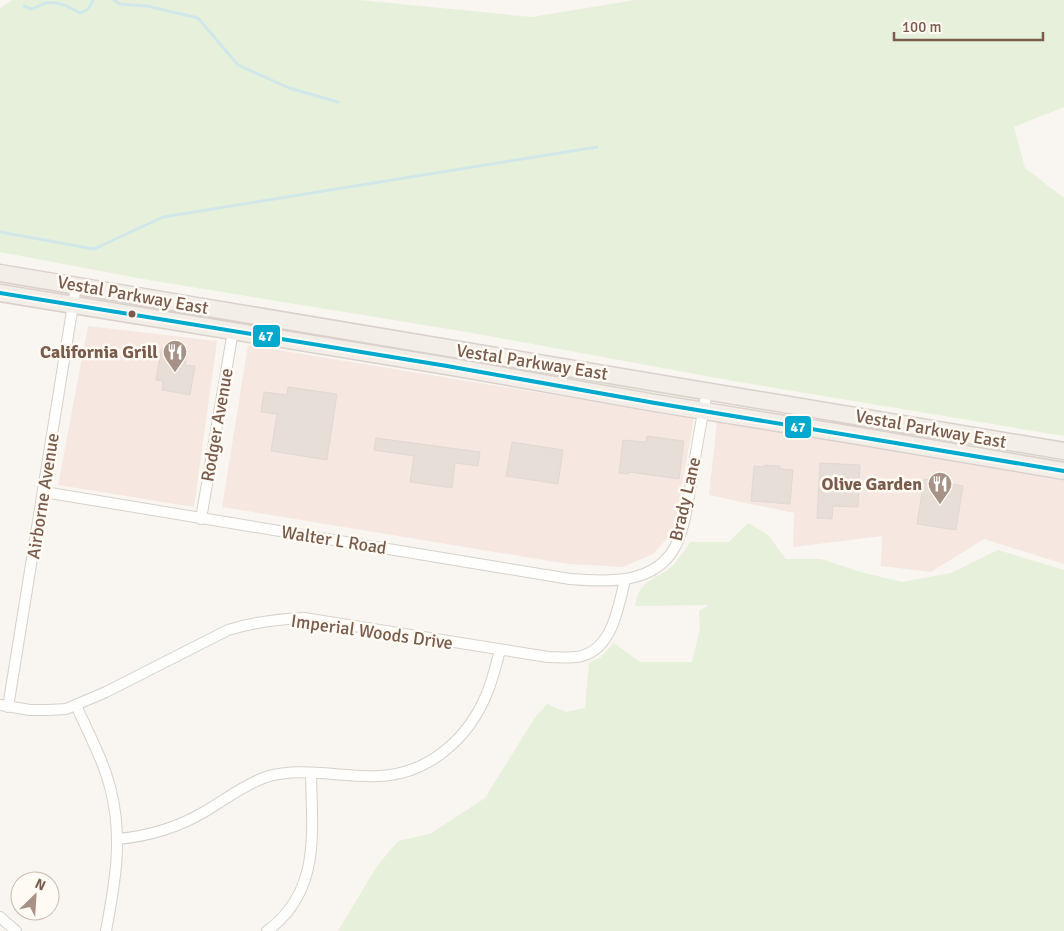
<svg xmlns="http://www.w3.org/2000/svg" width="1064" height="931" font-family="Signika,sans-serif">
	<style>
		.commercial { fill: #f6e8e1 }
		.green { fill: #e7f0db }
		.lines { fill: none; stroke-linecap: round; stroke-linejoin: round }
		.stream { stroke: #d0e8ea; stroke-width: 3 }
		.building { fill: #e6ded7; stroke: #e2d8d2 }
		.street-casing { stroke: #d7d1cb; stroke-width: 12 }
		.primary-casing { stroke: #dad1cc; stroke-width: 19 }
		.street { stroke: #fefefd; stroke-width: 10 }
		.primary { stroke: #f3eee8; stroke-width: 16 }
		.bus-1-casing { stroke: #fffaf3; stroke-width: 8 }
		.bus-1 { stroke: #00a9ce; stroke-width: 4 }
		.bus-dot { fill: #7a5c4d; stroke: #fffaf3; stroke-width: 2 }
		.labels { text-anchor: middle; stroke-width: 5; stroke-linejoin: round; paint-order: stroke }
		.street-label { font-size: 18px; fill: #7a5c4d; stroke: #fffaf3 }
		.poi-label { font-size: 18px; font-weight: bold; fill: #7a5c4d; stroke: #fffaf3; text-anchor: end }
		.line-badge { stroke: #fffaf3; stroke-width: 2 }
		.badge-label { font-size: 14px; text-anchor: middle; font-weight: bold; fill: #fff }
	</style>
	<rect width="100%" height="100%" fill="#f9f5f0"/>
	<path class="commercial" d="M88 326 217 341 194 507 58 485Z
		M248 345 694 418 674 531 653 554 623 567 568 564 222 507Z
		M717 421 1064 480V564L984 539 931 572 881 566 882 536 793 547 794 513 709 495Z"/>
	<path class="green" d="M12 0H359L532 17 635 0H1064V107L1014 127 1025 168 1064 198V436L728 380 467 332 143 279 0 252V8Z
		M438 356 470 357 700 396V402L433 357Z
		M724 406H730C841 423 953 440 1064 458V464Z
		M748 523 768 535 786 559H821L861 572 902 582 951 573 998 550 1064 570V931H338L377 866 398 841 430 834 485 798 534 719 547 704 566 712 585 708 589 663 601 657 614 643 640 662H692L700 629 699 611 709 605 635 606C640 577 657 581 673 565 680 558 685 550 690 542H729Z"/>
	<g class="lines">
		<path class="stream" d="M114 0 120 4 147 6 198 18 238 65 289 88 338 102
			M24 6 31 9C36 8 41 4 46 3 59 1 69 7 80 13 88 11 90 7 93 0
			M0 232 94 249 163 217 597 147"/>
	</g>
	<path class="building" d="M161 350 187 354 185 365 195 366 190 395 162 390 163 381 156 380Z
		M288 387 337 394 327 460 271 451 277 414 261 412 264 392 287 395Z
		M647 436 684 441 679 479 629 472V474L619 473 623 440 646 442Z
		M376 438 480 452 478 466 455 463 452 488 410 482 414 456 374 450Z
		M512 442 563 450 558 484 506 476Z
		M820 463 860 465 858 507 833 506 832 519 817 518Z
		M765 465 780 466V469L793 470 790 504 751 501 754 466 764 467Z
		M924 479 963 486 956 530 917 524Z"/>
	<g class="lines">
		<defs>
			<path id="street" d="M44 492 570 579C608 582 656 585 676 545 684 528 687 508 690 489 695 456 701 423 707 391
				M201 519 233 331
				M0 705 30 710H49L66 709 106 692 228 630C254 622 278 619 304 618L548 657C557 657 567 658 576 657 612 653 618 608 625 580
				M76 705C88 733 104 761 111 791 123 839 115 883 106 931
				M8 707 76 286
				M118 839C149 836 177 828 204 812 225 800 243 785 266 777 302 766 342 778 379 776 429 774 469 738 487 693 493 679 496 665 500 650
				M0 917 16 931
				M267 931C321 892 312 832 311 774"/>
			<path id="primary" d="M0 273 1064 451
				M0 293 447 366 655 403 847 434 1064 471"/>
		</defs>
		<use href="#street" class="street-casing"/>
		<use href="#primary" class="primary-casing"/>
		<use href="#street" class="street"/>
		<use href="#primary" class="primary"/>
		<defs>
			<path id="bus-1" d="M0 293 447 366 655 403 1064 471"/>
		</defs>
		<use href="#bus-1" class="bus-1-casing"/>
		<use href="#bus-1" class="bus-1"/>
	</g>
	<defs>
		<symbol id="restaurant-pin" viewBox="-11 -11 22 30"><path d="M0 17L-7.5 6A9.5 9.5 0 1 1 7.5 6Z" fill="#a69286" stroke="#fffaf3"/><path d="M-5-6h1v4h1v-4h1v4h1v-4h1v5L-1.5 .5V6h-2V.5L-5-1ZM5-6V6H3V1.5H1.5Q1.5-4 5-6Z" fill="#fff"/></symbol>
	</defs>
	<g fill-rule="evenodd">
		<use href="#restaurant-pin" x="161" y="338" width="28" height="38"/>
		<use href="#restaurant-pin" x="926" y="470" width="28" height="38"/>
	</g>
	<circle class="bus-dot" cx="132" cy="314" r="4.5"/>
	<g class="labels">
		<g class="street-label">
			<text transform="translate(133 295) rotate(10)" y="6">Vestal Parkway East</text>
			<text transform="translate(532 362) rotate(9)" y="6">Vestal Parkway East</text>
			<text transform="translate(217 425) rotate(-80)" y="6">Rodger Avenue</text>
			<text transform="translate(931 429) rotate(10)" y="6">Vestal Parkway East</text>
			<text transform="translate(43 496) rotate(-81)" y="6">Airborne Avenue</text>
			<text transform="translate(685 499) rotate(-77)" y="6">Brady Lane</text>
			<text transform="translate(334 540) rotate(9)" y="6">Walter L Road</text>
			<text transform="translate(372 632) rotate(8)" y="6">Imperial Woods Drive</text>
		</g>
		<g class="poi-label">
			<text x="158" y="358">California Grill</text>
			<text x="922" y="490">Olive Garden</text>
		</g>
	</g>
	<g class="line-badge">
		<rect x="252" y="324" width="29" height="24" rx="5" fill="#00a9ce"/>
		<rect x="784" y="415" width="28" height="24" rx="5" fill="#00a9ce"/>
	</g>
	<g class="badge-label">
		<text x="266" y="341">47</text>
		<text x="798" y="432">47</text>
	</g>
	<g transform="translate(35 896) rotate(25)"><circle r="24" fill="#fffaf3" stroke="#cabbb1"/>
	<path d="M0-4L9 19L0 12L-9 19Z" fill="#a69286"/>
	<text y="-8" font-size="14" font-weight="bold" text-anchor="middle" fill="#7a5c4d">N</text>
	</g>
	<path d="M894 32v8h149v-8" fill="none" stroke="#7a5c4d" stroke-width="2.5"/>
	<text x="902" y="32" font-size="15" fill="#7a5c4d" stroke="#fffaf3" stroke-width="4" paint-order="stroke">100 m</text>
</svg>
